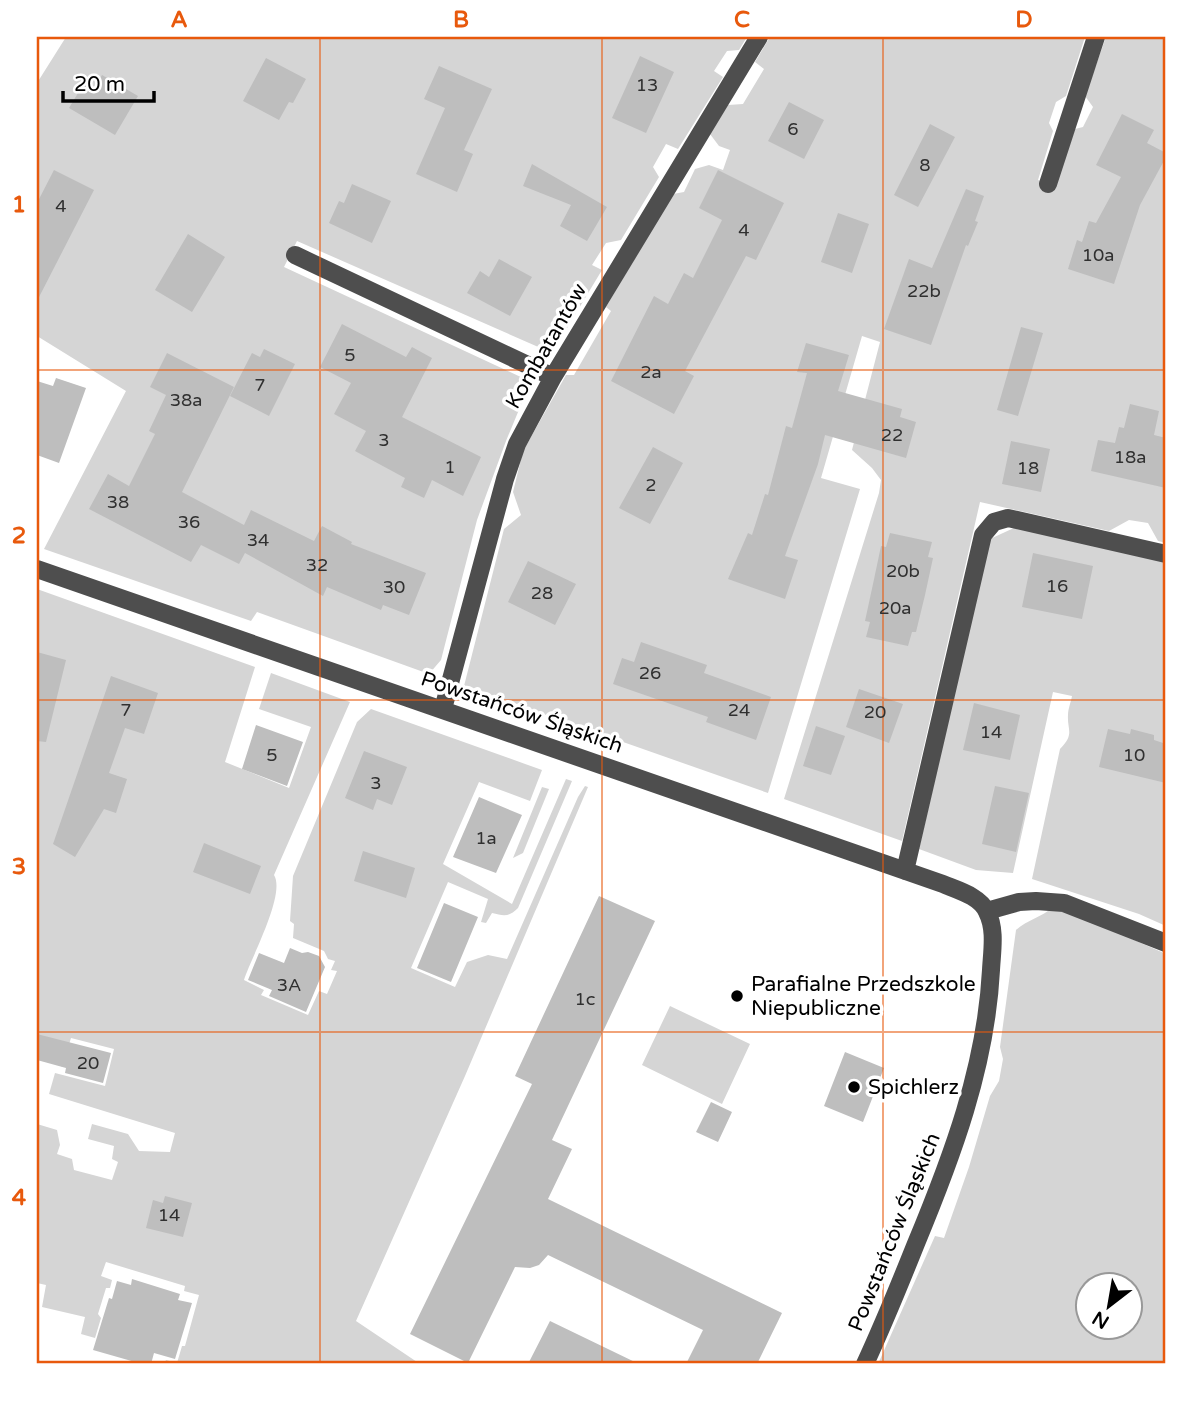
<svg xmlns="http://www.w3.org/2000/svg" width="1203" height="1401" font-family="'Varela Round',sans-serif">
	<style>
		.green { fill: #d5d5d5; fill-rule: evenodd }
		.building { fill: #bebebe }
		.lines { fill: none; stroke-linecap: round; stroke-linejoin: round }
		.minor { stroke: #4e4e4e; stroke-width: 18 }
		.grid { fill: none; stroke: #e8590c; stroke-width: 2; stroke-opacity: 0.55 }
		.poi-dot { fill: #000; stroke: #fff; stroke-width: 2.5 }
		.labels { text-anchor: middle; stroke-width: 7; stroke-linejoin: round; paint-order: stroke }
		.number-label { font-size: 18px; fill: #303030 }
		.street-label { font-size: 21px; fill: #000; stroke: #fff }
		.poi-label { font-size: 21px; fill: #000; stroke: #fff; text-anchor: start }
		.neatline { fill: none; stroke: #e8590c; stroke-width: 2.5 }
		.grid-label { font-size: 23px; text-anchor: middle; font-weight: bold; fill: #e8590c }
	</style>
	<rect width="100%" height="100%" fill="#fff"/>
	<path class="green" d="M66 37H747L739 50 727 51 714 71 723 77 678 149 666 144 653 167 659 177 621 240 606 243 592 265 602 270 552 353 297 241 284 267 525 379 528 388 506 441 477 520 441 660 429 674 257 612 251 621 44 549 126 391 37 336V83Z
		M770 37H1085L1066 96 1056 102 1049 123 1053 131 1038 180 1055 187 1075 129 1083 127 1093 107 1085 96 1106 37H1166V543L1158 541 1148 523 1129 520 1109 531 980 502 902 841 784 799 879 493 881 480 872 468 852 450 880 342 862 336 821 478 860 489 768 793 464 686 504 529 521 515 513 492 523 451 566 375H574L611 311 606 307 673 194 684 192 695 169 709 165 723 170 730 150 719 146 710 134 728 105 743 104 764 69 755 62Z
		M1016 527 1166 561V926L1139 914 1032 879 1060 749C1075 734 1067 730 1068 715 1068 709 1071 702 1072 696L1053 692 1013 873 976 870 919 849 990 539Z
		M37 589 255 667 225 762 289 788 311 727 259 709 271 673 350 702 274 875C286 894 251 958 244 980L264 990 261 995 308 1015 319 991 327 994 337 971 331 970 335 961 328 959 324 951 293 938 294 924 290 921 293 876 357 722 371 709 542 770 530 801 479 782 443 864 512 904 566 779 572 781 518 908C509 917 504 916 492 913L486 923 481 922 488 899 448 882 411 968 455 987 467 962 488 955 507 959 578 797 585 786 588 787 465 1076 356 1321 420 1364H164L166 1360 177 1363 182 1346H185L199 1295 184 1291 185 1286 106 1262 101 1276 112 1280 110 1288H106L98 1314 101 1318 95 1338 81 1334 85 1317 42 1307 46 1285 37 1283V1124L57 1130 60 1145 57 1154 72 1159 74 1170 112 1180 118 1162 112 1159 114 1146 88 1139 92 1124 128 1134 139 1151 170 1152 175 1133 49 1094 55 1073 105 1086 114 1049 71 1038 62 1067 38 1034 37 1036Z
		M542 787 549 789 523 853 513 858Z
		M1053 907 1078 915 1166 954V1364H878L935 1236 944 1238 969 1167 990 1096 999 1081 1003 1059 1000 1047 1016 930C1027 920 1042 917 1053 907ZM1088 1286H1130V1328H1088Z
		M670 1006 750 1044 722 1104 642 1065Z"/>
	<path class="building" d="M640 56 674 72 646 133 612 118Z
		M266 58 306 79 293 103 289 102 279 120 243 101Z
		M439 66 492 89 464 150 473 154 457 192 416 174 445 108 424 99Z
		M102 75 138 96 115 135 69 108 84 83 94 89Z
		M789 102 824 120 804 159 768 141Z
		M1122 114 1154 130 1147 143 1166 153V157L1140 205 1114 284 1068 269 1077 240 1082 242 1089 221 1096 223 1121 177 1096 165Z
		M930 124 955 137 918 207 894 195Z
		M532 164 607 207 587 241 560 226 571 205 523 186Z
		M54 170 94 190 37 301V203Z
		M718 170 784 203 756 260 746 256 685 371 694 376 674 414 611 381 654 296 668 304 684 273 693 278 722 220 699 208Z
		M352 184 391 201 372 243 329 223 339 201 344 203Z
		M966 189 984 196 975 221 978 222 968 246 966 245 931 345 884 329 909 259 932 268Z
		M838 213 869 224 852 273 821 262Z
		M188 234 225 257 192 312 155 290Z
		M499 259 532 277 510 316 467 293 480 271 489 277Z
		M342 324 406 357 412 347 432 358 402 417 481 457 463 496 432 480 424 498 401 487 405 478 355 451 366 431 334 414 351 383 320 367Z
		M1021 327 1043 333 1018 416 997 410Z
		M806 343 849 355 838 391 902 409 900 417 916 422 906 458 825 435 818 464 785 556 798 560 785 599 728 579 748 533 752 535 765 494 768 495 786 426 792 428 807 373 797 372Z
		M264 349 295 364 269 416 230 396 252 353 260 357Z
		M167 353 234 387 182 492 244 525 251 510 314 541 322 526 352 542 351 544 426 573 409 615 383 605 381 610 327 587 323 596 245 553 239 564 201 545 191 562 89 509 108 474 129 486 155 434 149 431 166 395 150 387Z
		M56 378 86 388 59 463 37 455V381L53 386Z
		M1130 404 1159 411 1154 435 1166 438V488L1091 471 1098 440 1115 443 1119 427 1124 428Z
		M1011 441 1050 449 1041 492 1002 484Z
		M653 447 683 463 650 524 619 508Z
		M890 533 932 542 928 557 933 558 925 595 916 632H912L908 646 866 637 870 622 865 621 873 584 881 546 886 547Z
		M1033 553 1093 566 1082 619 1022 607Z
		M528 561 576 584 555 625 508 602Z
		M641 642 707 665 704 673 771 697 756 740 706 722 708 717 613 684 622 658 634 662Z
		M37 652 66 660 46 742 37 741Z
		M111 676 158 693 144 734 125 728 109 773 127 779 116 813 104 809 75 857 53 844Z
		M859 689 903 704 889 743 846 727Z
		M974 703 1020 715 1010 760 963 750Z
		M256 725 303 742 287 786 242 769Z
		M816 726 845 736 831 775 803 766Z
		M1108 729 1130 734 1131 729 1154 735V740L1166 744V783L1099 767Z
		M364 751 407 767 392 805 377 799 373 810 345 798Z
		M995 786 1029 793 1016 852 982 844Z
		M479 797 522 815 496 873 453 857Z
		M204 843 261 866 250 894 193 872Z
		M363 851 415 868 406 898 354 881Z
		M599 896 655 921 552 1140 572 1149 548 1199 782 1313 757 1364H686L703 1330 548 1255 539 1265 530 1268 515 1267 468 1363 410 1334 532 1084 515 1076Z
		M444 903 478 917 451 982 417 968Z
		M290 948 302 953 308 952 319 956 325 967 306 1012 269 996 272 990 248 980 259 953 284 963Z
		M37 1034 111 1053 103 1083 65 1073 66 1068 37 1060Z
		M845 1052 884 1068 863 1122 824 1106Z
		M711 1102 732 1112 718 1142 696 1132Z
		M165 1196 192 1203 183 1237 146 1228 153 1200 163 1203Z
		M132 1279 180 1294 178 1300 192 1303 175 1359 154 1353 151 1364H142L93 1350 109 1298 112 1299 117 1281 131 1285Z
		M550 1321 639 1364H528Z"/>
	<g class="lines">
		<path class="minor" d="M1048 184 1096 37
			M295 255 553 377
			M37 569 943 884C957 890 980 896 987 912 996 929 992 951 991 970 986 1067 952 1157 915 1246 899 1286 883 1325 865 1364
			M443 709 505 479 517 444 553 377 759 37
			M905 871 983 535 994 522 1008 518 1166 554
			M987 911 1019 902 1036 901 1064 903 1166 943"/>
	</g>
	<path class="grid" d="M320 37V1364M602 37V1364M883 37V1364M37 370H1166M37 700H1166M37 1032H1166"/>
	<g class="poi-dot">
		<circle cx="737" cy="996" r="7"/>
		<circle cx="854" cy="1087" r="7"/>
	</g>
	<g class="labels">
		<g class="number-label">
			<text x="647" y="91">13</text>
			<text x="793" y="135">6</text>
			<text x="925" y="171">8</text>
			<text x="61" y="212">4</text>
			<text x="744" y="236">4</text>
			<text x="1098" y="261">10a</text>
			<text x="924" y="297">22b</text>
			<text x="350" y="361">5</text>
			<text x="651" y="378">2a</text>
			<text x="260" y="391">7</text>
			<text x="186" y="406">38a</text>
			<text x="892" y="441">22</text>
			<text x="384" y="446">3</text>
			<text x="1130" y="463">18a</text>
			<text x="450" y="473">1</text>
			<text x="1028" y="474">18</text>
			<text x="651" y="491">2</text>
			<text x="118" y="508">38</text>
			<text x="189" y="528">36</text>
			<text x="258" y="546">34</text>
			<text x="317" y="571">32</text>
			<text x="903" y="577">20b</text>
			<text x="1057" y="592">16</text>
			<text x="394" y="593">30</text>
			<text x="542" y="599">28</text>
			<text x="895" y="614">20a</text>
			<text x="650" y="679">26</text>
			<text x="126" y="716">7</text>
			<text x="739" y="716">24</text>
			<text x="875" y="718">20</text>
			<text x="991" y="738">14</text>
			<text x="272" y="761">5</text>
			<text x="1134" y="761">10</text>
			<text x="376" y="789">3</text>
			<text x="486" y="844">1a</text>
			<text x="289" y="991">3A</text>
			<text x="585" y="1005">1c</text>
			<text x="88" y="1069">20</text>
			<text x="169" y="1221">14</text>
		</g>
		<g class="street-label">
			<text transform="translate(546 346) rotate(-60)" y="7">Kombatantów</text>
			<text transform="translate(522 712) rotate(19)" y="7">Powstańców Śląskich</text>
			<text transform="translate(894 1232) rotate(-68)" y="7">Powstańców Śląskich</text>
		</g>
		<g class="poi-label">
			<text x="751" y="991">Parafialne Przedszkole<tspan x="751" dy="24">Niepubliczne</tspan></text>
			<text x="868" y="1094">Spichlerz</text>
		</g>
	</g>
	<rect width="1203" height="1401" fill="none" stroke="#ffffff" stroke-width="77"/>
	<g transform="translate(1109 1306) rotate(211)"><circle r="33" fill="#ffffff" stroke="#999999" stroke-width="2"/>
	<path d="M0-5L12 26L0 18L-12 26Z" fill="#000000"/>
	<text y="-10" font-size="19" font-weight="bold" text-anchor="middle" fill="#000000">N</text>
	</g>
	<path d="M63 91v10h91v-10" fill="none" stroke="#000000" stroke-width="3.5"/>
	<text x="74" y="91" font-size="21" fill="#000000" stroke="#ffffff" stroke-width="5" paint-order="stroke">20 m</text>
	<rect x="38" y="38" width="1126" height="1324" class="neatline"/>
	<g class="grid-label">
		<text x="179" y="27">A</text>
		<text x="461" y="27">B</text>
		<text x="742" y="27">C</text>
		<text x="1024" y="27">D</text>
		<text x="19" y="212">1</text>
		<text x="19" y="543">2</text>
		<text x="19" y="874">3</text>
		<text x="19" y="1205">4</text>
	</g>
</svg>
